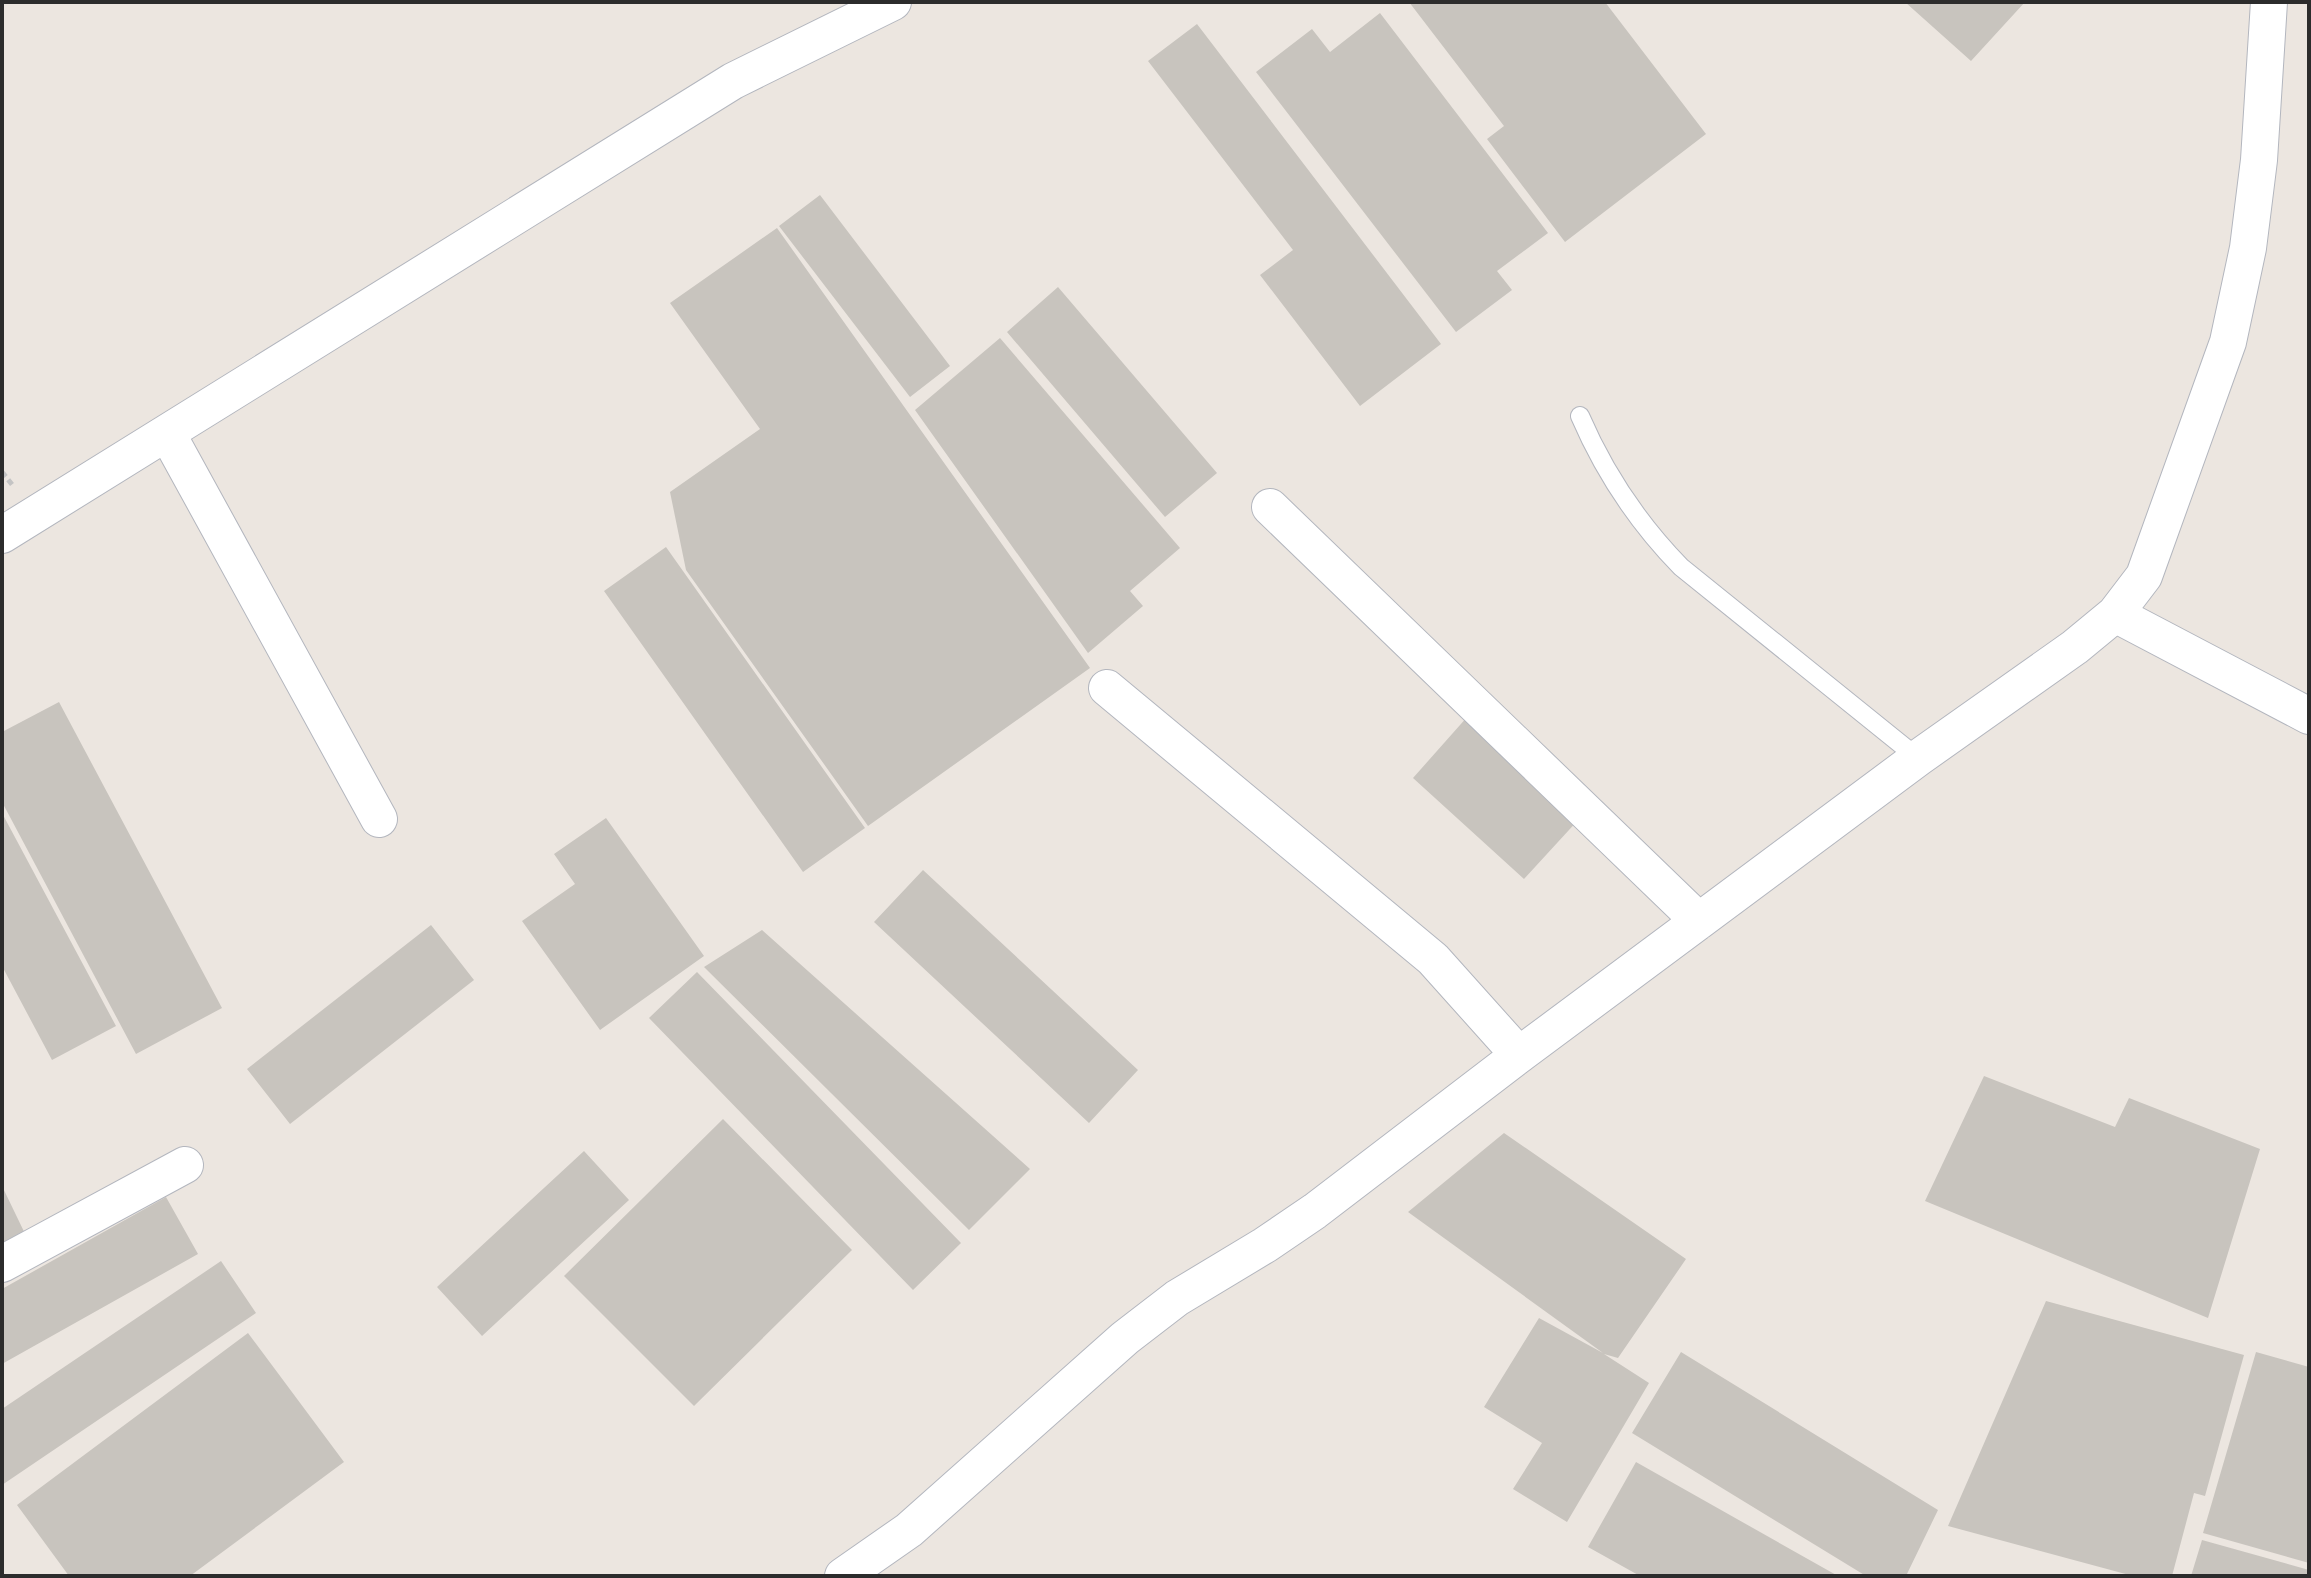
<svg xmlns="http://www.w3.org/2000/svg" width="2311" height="1578" font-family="Helvetica,sans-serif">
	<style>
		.building { fill: #c8c4be }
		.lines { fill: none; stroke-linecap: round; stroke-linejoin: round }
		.service-casing { stroke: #b3b6be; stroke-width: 20 }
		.minor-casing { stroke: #b3b6be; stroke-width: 38 }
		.path { stroke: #c4c4c4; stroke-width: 5; stroke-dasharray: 6 4; stroke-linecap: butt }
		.service { stroke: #fff; stroke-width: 18 }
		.minor { stroke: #fff; stroke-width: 36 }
	</style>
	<rect width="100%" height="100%" fill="#ece6e0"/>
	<path class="building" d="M1409 2H1605L1706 134 1565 242 1487 139 1504 126Z
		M1905 2H2025L1971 61Z
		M1380 13 1548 233 1497 271 1512 290 1456 332 1256 72 1312 29 1330 52Z
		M1197 24 1441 344 1360 406 1260 275 1293 250 1148 61Z
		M820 195 950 366 910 397 779 226Z
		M777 228 1090 668 868 826 686 570 670 492 760 429 670 303Z
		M1058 287 1217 473 1165 517 1007 332Z
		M1000 338 1180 548 1130 591 1143 606 1088 653 915 410Z
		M666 547 865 828 803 872 604 591Z
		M59 702 222 1008 136 1054 2 802V732Z
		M1468 716 1580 818 1524 879 1413 778Z
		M2 813 116 1026 52 1060 2 966Z
		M606 818 704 956 600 1030 522 921 575 884 554 854Z
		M923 870 1138 1070 1089 1123 874 922Z
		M431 925 474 980 290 1124 247 1069Z
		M762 930 1030 1169 969 1230 704 967Z
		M697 972 961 1243 913 1290 649 1018Z
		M1984 1076 2115 1127 2129 1098 2260 1149 2208 1318 1925 1201Z
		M723 1119 852 1250 694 1406 564 1276Z
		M1504 1133 1686 1259 1618 1358 1604 1354 1649 1383 1567 1522 1513 1489 1542 1443 1484 1407 1539 1318 1603 1353 1408 1212Z
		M584 1151 629 1200 482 1336 437 1287Z
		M2 1186 30 1244 2 1258Z
		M166 1197 198 1254 2 1364V1289Z
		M221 1261 256 1313 2 1485V1409Z
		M2046 1301 2244 1355 2205 1496 2194 1493 2172 1576H2133L1948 1526Z
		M248 1333 344 1462 190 1576H69L17 1505Z
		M1681 1352 1938 1510 1906 1576H1866L1632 1433Z
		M2256 1352 2309 1367V1563L2203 1533Z
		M1636 1462 1838 1576H1640L1588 1547Z
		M2202 1540 2309 1570V1576H2191Z"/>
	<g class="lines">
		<defs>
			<path id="service" d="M1580 416C1605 474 1637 522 1681 567L1918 758"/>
			<path id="minor" d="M167 433 379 819
				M1270 507 1699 921
				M2 535 733 81 893 2
				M2115 614 2309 716
				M1107 688 1433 959 1519 1055
				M2 1264 185 1165
				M843 1576 909 1530 1125 1338 1177 1298 1265 1245 1315 1211 1519 1055 1918 758 2075 647 2115 614 2144 576 2228 342 2248 248 2259 160 2269 2"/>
		</defs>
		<use href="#service" class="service-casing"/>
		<use href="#minor" class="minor-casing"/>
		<path class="path" d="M2 472 14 487"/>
		<use href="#service" class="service"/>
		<use href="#minor" class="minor"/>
	</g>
	<rect width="2311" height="1578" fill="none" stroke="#2c2c2c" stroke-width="8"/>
</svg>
